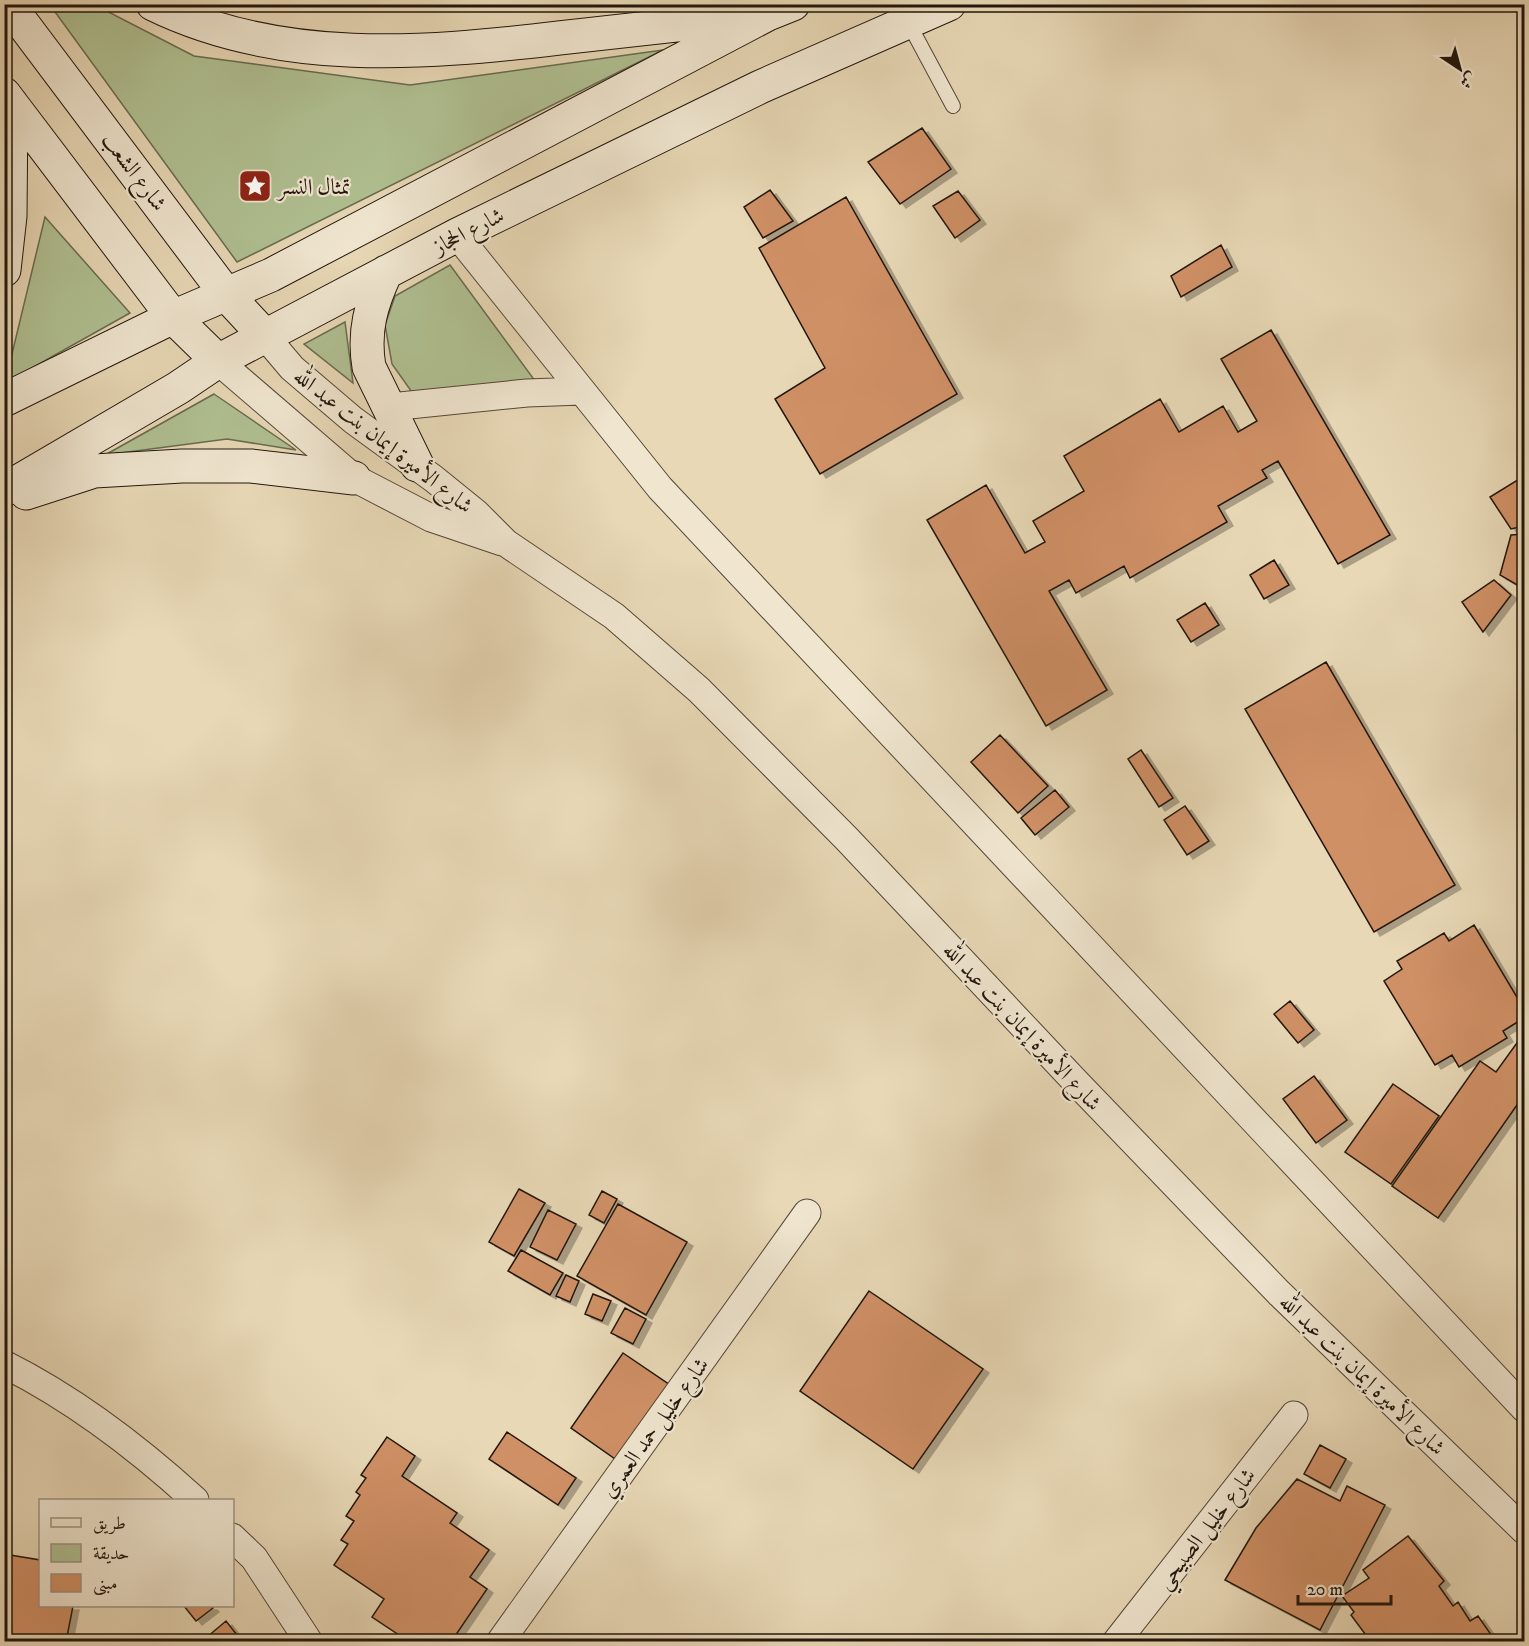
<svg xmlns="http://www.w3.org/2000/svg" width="1529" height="1646" font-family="'IM FELL DW Pica',Amiri,serif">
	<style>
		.green { fill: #b0c092; stroke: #696b50; stroke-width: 1.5 }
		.building { fill: #d09066; stroke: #22160d; stroke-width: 1.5; filter: url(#shadow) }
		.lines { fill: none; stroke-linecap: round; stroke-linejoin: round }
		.service-casing { stroke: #544637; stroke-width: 16 }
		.minor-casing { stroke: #544637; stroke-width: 29 }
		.secondary-casing { stroke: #22160d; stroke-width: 35 }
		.service { stroke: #f0e6d0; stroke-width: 14 }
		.minor { stroke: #f0e6d0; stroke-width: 27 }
		.secondary { stroke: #f0e6d0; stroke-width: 33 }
		.labels { text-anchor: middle; stroke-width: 4.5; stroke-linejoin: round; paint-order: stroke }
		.street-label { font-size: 22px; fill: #22160d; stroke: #f0e6d0 }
		.poi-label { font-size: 22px; fill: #22160d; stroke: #f0e6d0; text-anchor: start }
	</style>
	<defs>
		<filter id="shadow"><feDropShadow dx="6" dy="4" stdDeviation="0" flood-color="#0004"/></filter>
	</defs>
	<rect width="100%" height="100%" fill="#e8d8b6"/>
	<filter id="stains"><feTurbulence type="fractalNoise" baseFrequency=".00333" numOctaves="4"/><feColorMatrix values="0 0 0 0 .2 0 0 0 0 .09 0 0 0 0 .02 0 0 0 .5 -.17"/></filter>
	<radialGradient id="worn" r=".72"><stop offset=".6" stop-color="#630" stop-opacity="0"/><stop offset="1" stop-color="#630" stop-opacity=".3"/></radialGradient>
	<path class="green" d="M50 5H95L194 56 410 85 663 50 237 262Z
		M45 217 130 313 5 383Z
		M450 265 541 389 416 398 392 364 385 325 395 296Z
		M345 322 353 383 304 344Z
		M214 394 296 450 227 439 105 455Z"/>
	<path class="building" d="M922 128 951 169 900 204 868 162Z
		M770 190 793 221 763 238 744 207Z
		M958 191 980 220 955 238 933 206Z
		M846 197 957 394 820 474 775 399 825 368 759 248Z
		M1221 245 1232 267 1181 297 1171 276Z
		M1271 330 1390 535 1338 564 1278 461 1262 470 1267 478 1218 506 1227 522 1130 578 1124 566 1076 593 1069 580 1049 591 1107 690 1046 726 927 520 986 485 1025 553 1045 542 1033 521 1084 491 1064 456 1160 399 1179 432 1223 406 1238 432 1257 421 1221 359Z
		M1524 476V526L1511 529 1490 497Z
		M1524 534V579L1519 586 1500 575 1511 535Z
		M1274 560 1289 585 1264 599 1250 575Z
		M1494 580 1511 595 1483 632 1462 602Z
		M1205 603 1219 625 1191 642 1177 620Z
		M1326 662 1455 885 1374 932 1245 709Z
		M1000 735 1048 786 1018 813 971 762Z
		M1141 750 1173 798 1159 807 1128 759Z
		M1055 790 1069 807 1035 835 1021 818Z
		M1185 806 1209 841 1187 855 1164 820Z
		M1474 925 1524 1009V1018L1503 1031 1507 1038 1459 1067 1452 1055 1435 1065 1384 981 1402 969 1397 961 1444 933 1449 941Z
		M1290 1001 1314 1030 1298 1043 1274 1014Z
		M1519 1040 1524 1044V1095L1438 1218 1392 1186 1480 1061 1496 1072Z
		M1314 1076 1347 1120 1316 1143 1283 1099Z
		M1393 1084 1439 1116 1391 1184 1345 1152Z
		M519 1189 545 1203 514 1256 489 1242Z
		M602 1191 617 1199 604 1223 589 1215Z
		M618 1204 687 1242 646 1315 577 1276Z
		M548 1210 576 1224 557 1260 530 1247Z
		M521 1250 563 1273 550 1295 508 1271Z
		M566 1275 579 1281 570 1302 556 1296Z
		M869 1291 983 1369 913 1469 800 1391Z
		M593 1294 611 1301 602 1321 585 1314Z
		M625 1308 646 1319 633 1344 611 1333Z
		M623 1353 670 1385 618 1461 571 1428Z
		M507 1432 576 1478 558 1505 489 1459Z
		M387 1437 415 1456 402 1476 457 1513 450 1523 489 1550 470 1577 487 1589 451 1642H404L405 1639 372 1617 384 1599 334 1565 348 1544 341 1540 354 1521 346 1516 360 1495 356 1492 366 1478 361 1475Z
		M1320 1445 1346 1459 1330 1488 1304 1474Z
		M1297 1479 1340 1501 1347 1486 1385 1505 1320 1630 1225 1580 1256 1528Z
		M1408 1536 1444 1581 1439 1586 1453 1606 1458 1602 1470 1621 1478 1616 1492 1636 1484 1642H1381L1378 1638 1371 1642 1351 1615 1354 1612 1342 1596 1369 1578 1363 1570Z
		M4 1554 40 1560V1606H73L66 1642H4Z
		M184 1606H211L213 1608 196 1621Z
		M226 1621 241 1640 211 1642 207 1637Z"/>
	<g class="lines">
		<defs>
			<path id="service" d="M908 22 953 106"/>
			<path id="minor" d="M457 235 660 488 1524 1408
				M264 335 292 368 353 420 434 479 476 513 506 543 614 616 699 690 847 839 1075 1081 1279 1293 1524 1530
				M218 361 354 478 431 518 502 542
				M390 407 527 393 582 391
				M4 1364C74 1399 138 1448 195 1500
				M232 1537 254 1558 309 1642
				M500 1642 807 1213
				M1116 1642 1294 1415"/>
			<path id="secondary" d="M8 4 226 294 264 335
				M153 4C280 66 423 54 559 38 622 31 685 24 748 17
				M4 94 173 317 218 361
				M4 270 10 216 11 103
				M386 272C371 304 363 331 369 367L417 465
				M4 400 173 317 271 275 768 14 793 4
				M4 490 178 388 218 361 457 235 760 87 949 4
				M26 493 94 471 182 466H251L354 478"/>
		</defs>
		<use href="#service" class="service-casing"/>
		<use href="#minor" class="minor-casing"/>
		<use href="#secondary" class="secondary-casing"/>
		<use href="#service" class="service"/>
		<use href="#minor" class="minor"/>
		<use href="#secondary" class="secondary"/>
	</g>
	<defs>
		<symbol id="sight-square" viewBox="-11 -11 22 22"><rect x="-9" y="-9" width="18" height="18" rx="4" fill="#8f2418" stroke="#f0e6d0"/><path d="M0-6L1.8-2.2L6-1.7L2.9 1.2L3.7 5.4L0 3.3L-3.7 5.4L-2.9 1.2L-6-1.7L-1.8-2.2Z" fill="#fff"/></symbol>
	</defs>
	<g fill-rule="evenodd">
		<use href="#sight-square" x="236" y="167" width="38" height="38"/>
	</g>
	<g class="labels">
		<g class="street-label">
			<text transform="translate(135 171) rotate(53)" y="8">شارع الشعب</text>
			<text transform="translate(468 230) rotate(-27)" y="8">شارع الحجاز</text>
			<text transform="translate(384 440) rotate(38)" y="8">شارع الأميرة إيمان بنت عبد الله</text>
			<text transform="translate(1023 1026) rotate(47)" y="8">شارع الأميرة إيمان بنت عبد الله</text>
			<text transform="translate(1363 1374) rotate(44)" y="8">شارع الأميرة إيمان بنت عبد الله</text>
			<text transform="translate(654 1427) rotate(-54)" y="8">شارع خليل حمد العمري</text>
			<text transform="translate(1205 1528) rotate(-52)" y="8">شارع خليل الصبيحي</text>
		</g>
		<g class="poi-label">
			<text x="278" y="194">تمثال النسر</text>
		</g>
	</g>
	<rect width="1529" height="1646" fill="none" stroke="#e8d8b6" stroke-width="24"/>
	<rect x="6" y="6" width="1517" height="1634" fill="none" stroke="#22160d" stroke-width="3"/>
	<rect x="12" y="12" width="1505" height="1622" fill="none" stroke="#22160d" stroke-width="1.5"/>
	<rect x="39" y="1499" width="195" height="108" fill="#f0e6d0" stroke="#9e9382" stroke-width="1.5"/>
	<rect x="51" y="1518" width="30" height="9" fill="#f0e6d0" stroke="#9e9382" stroke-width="1.5"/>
	<text x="93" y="1529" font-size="18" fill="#22160d">طريق</text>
	<rect x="51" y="1544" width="30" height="18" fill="#b0c092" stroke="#9e9382" stroke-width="1.5"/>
	<text x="93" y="1559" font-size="18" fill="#22160d">حديقة</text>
	<rect x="51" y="1574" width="30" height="18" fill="#d09066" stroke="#9e9382" stroke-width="1.5"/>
	<text x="93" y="1589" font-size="18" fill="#22160d">مبنى</text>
	<g transform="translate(1460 69) rotate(144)" stroke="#f0e6d0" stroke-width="4.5" paint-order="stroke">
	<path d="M0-4.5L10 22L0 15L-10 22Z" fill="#22160d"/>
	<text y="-9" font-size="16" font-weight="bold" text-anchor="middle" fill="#22160d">ش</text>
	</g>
	<path d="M1298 1595v9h93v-9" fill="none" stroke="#22160d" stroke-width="3"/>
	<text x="1307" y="1595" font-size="18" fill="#22160d" stroke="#f0e6d0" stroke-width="4.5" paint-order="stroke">20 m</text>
	<rect width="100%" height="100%" filter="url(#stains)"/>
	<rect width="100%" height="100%" fill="url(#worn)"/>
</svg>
